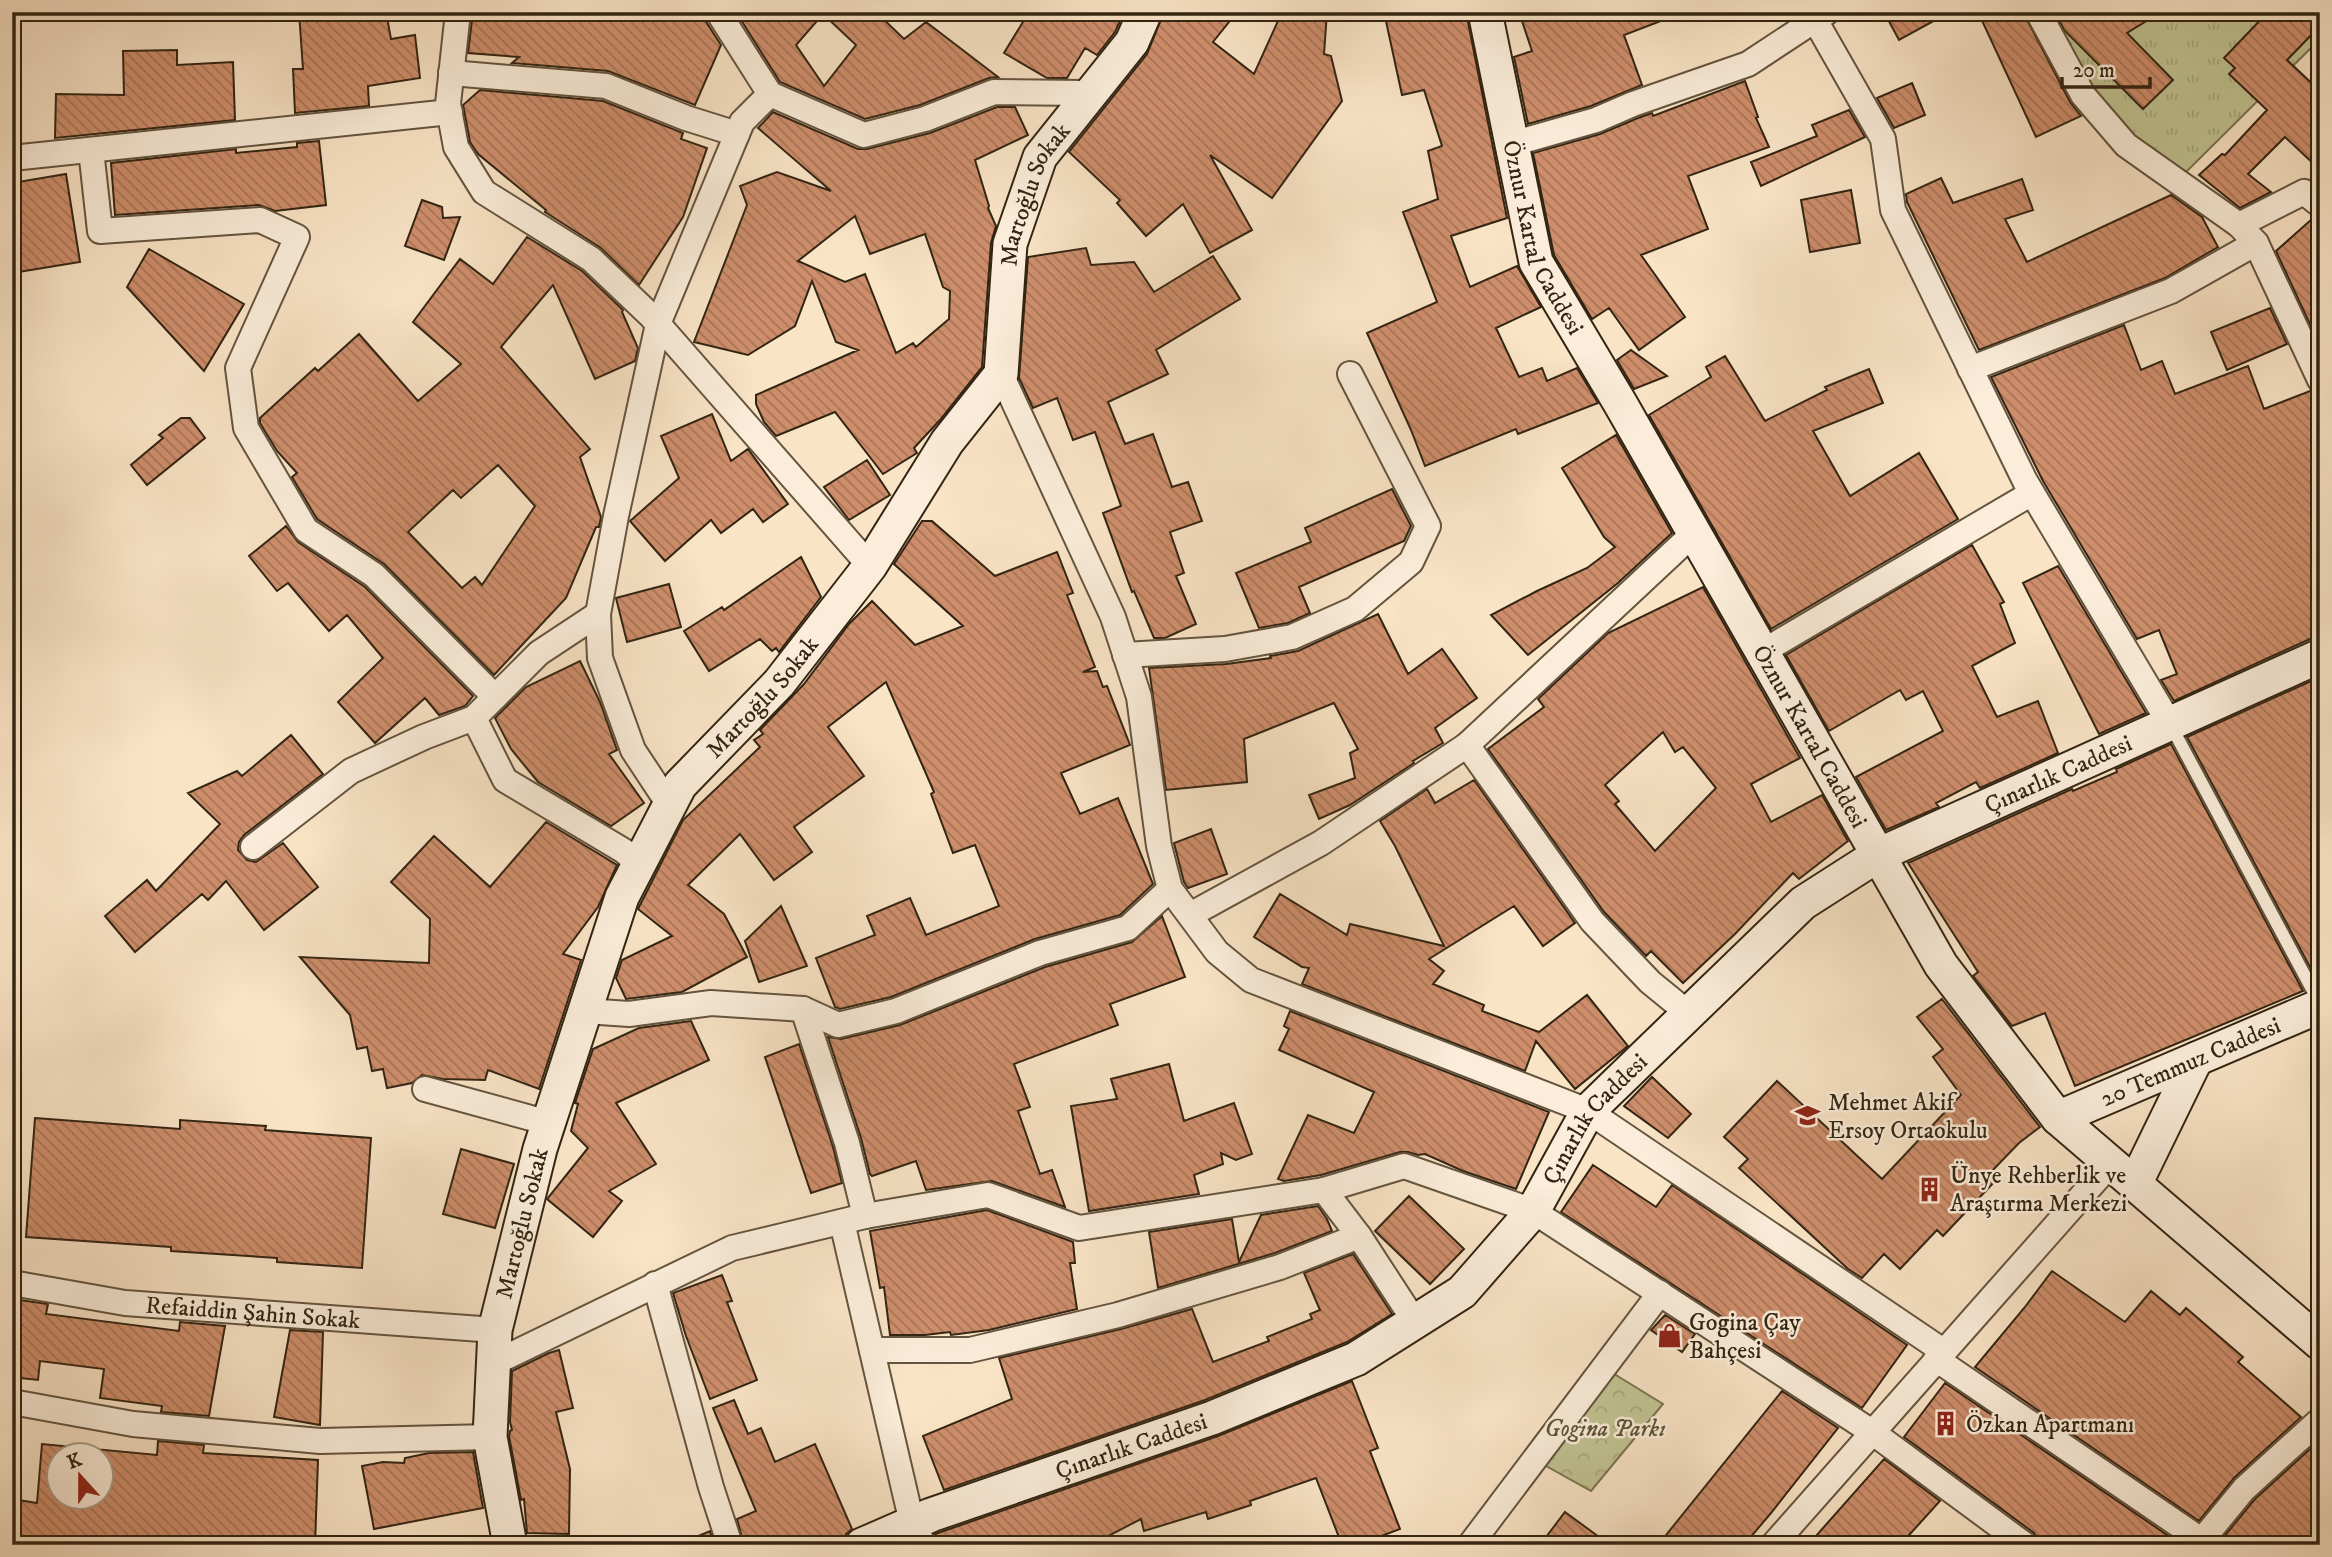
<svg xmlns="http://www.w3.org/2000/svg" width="2332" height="1557" font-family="'IM FELL DW Pica',serif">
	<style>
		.grass { fill: url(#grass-tufts); stroke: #7a7452; stroke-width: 2 }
		.park { fill: url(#park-crowns); stroke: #7a7452; stroke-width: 2 }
		.building { fill: url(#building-back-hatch); stroke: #322412; stroke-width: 2; fill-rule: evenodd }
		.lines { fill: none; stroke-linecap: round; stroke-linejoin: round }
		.lane-casing { stroke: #64543f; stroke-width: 16 }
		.street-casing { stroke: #64543f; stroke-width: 28 }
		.secondary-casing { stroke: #322412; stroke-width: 37 }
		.lane { stroke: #fbedda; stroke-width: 12 }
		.street { stroke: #fbedda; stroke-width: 24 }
		.secondary { stroke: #fbedda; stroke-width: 33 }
		.labels { text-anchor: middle; stroke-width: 5; stroke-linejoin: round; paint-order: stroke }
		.street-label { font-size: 24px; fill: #322412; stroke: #fbedda }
		.poi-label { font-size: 24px; fill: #322412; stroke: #fbedda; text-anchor: start }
		.park-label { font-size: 24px; font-style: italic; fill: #5d5438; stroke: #fbedda }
	</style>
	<defs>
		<pattern id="grass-tufts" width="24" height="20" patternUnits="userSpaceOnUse" patternTransform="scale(1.75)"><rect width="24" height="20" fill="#c1c392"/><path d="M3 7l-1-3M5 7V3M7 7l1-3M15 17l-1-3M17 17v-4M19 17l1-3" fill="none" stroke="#a6a77d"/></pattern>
		<pattern id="park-crowns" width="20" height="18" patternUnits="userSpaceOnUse" patternTransform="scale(1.75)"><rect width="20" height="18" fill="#c1c392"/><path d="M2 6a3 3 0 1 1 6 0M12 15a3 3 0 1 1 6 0" fill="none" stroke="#a6a77d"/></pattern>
		<pattern id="building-back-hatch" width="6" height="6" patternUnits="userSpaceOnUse" patternTransform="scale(1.75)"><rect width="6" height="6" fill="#ce8e6c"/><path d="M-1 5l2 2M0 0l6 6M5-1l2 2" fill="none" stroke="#a87457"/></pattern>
	</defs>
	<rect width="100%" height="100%" fill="#f9e4c6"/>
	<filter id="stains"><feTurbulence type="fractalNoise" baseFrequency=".00286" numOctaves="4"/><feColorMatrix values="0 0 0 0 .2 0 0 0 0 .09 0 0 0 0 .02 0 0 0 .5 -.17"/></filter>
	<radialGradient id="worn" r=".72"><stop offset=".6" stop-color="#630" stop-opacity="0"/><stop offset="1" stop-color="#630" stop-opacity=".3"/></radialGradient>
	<path class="grass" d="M2051 12H2320V39L2180 178 2130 141 2091 89Z"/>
	<path class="park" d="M1611 1372 1663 1404 1591 1491 1539 1462Z"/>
	<path class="building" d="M299 12H386L391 39 415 35 420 78 368 86 369 106 295 113 293 69H303Z
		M473 12H703L705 20 721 45 695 105 608 71 512 63 519 57 468 53Z
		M736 12H876L904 39 926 22 998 77 989 78 920 105 865 119 780 82ZM823 14 856 45 824 86 796 45Z
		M1029 12H1124L1115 32 1097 55 1085 48 1067 78H1047L1004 53Z
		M1164 12H1237L1213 42 1254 74 1282 12H1327L1324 54 1331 56 1342 101 1272 198 1210 155 1252 230 1210 253 1183 204 1146 236 1117 203 1120 200 1069 152 1147 54Z
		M1384 12H1466L1507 218 1451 236 1470 287 1517 266 1541 307 1496 328 1519 377 1542 368 1547 381 1577 368 1598 403 1518 434 1516 429 1425 466 1411 430 1367 333 1437 302 1403 212 1438 199 1428 151 1442 146 1424 90 1402 95Z
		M1519 12H1679V14L1624 35 1642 85 1591 106 1528 124 1514 57 1532 51Z
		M1884 12H1950L1899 40Z
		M1978 12H2023L2070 102 2081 116 2036 137Z
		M2055 12H2161L2127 33 2173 80 2143 109 2064 30Z
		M2268 12H2320V26L2287 60 2320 91V170L2285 137 2248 174 2271 192 2240 208 2199 175 2222 154 2225 155 2267 110 2229 74 2235 68 2224 58Z
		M177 50V65L233 62 235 120 55 138 56 94 124 95 123 51Z
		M1745 81 1758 117 1756 118 1769 147 1688 176 1708 229 1641 255 1685 317 1639 350 1609 308 1592 319 1554 255 1533 153 1600 134 1638 118 1652 113 1653 116Z
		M1912 83 1925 115 1894 128 1877 98Z
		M480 90 603 101 683 133 681 139 707 148 683 217 639 285 601 248 545 212 546 210 478 154 470 142 463 105Z
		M997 107H1015L1028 135 975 160 989 206 988 208 996 226 991 243 982 367 940 420 914 448 917 453 883 474 835 412 776 436 764 422 756 404V395L858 350 836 342 812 281 795 326 748 355 694 342 747 205 740 186 777 172 831 191 758 128 773 112 858 149H867L930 133ZM855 216 870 254 925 234 943 287 950 291 949 319 916 347 913 343 896 353 865 274 845 282 798 261Z
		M1849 110 1865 137 1761 186 1751 162 1817 136 1812 125Z
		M319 141 326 205 275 211 259 205 115 215 111 163 236 149V153L297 147V143Z
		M66 174 80 262 12 273V183Z
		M1941 178 1953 203 2022 179 2033 210 2005 219 2027 262 2171 195 2202 217 2218 247 2165 278 1979 350 1907 202 1906 194Z
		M1851 190 1860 243 1810 252 1801 200Z
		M422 200 442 207 443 218 460 217 444 260 405 246Z
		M2313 218 2320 220V331L2314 333 2276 251Z
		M527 237 582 271 623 310 622 312 638 348 635 361 595 379 553 285 501 347 590 449 580 457 601 517 599 527H596L566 598 494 675 384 564 317 519 292 477 297 473 277 451 260 423V418L315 368 318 371 359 334 418 401 461 364 413 322 460 259 493 284ZM498 465 535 506 482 585 475 577 462 588 408 532 453 490 461 498Z
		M1086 248 1091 265 1134 262 1154 292 1213 256 1240 299 1156 350 1168 374 1108 402 1125 444 1153 434 1172 487 1188 482 1202 521 1170 532 1184 573 1176 576 1196 624 1165 638H1154L1134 591 1132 592 1103 513 1121 506 1095 432 1073 440 1057 398 1033 408 1019 378 1028 257Z
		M149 249 244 304 204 371 127 287Z
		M2270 308 2287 344 2227 370 2211 332Z
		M2124 325 2141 370 2162 361 2175 394 2248 366 2264 409 2310 391 2320 395V637L2312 638 2174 701 2161 680 2177 674 2159 630 2137 639 2043 481 1991 377Z
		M1631 350 1667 376 1634 389 1617 360Z
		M1725 356 1765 421 1827 390 1825 387 1869 369 1883 403 1813 431 1850 496 1919 453 1958 519 1771 629 1649 415 1711 377 1706 367Z
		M712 414 731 461 748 449 788 504 763 522 753 509 721 533 711 520 665 561 630 521 679 478 661 436Z
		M181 418H190L205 438 147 485 131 465 163 438 159 435Z
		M1616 435 1672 533 1618 583 1528 655 1491 615 1537 591 1587 568 1615 547 1604 537 1562 468Z
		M867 460 890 495 849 520 824 487Z
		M1392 489 1411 526 1404 541 1299 587 1310 613 1288 623 1259 628 1236 573 1311 542 1305 528Z
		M922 521H932L995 576 1057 552 1073 593 1067 595 1095 667 1083 672 1097 671 1103 687 1107 686 1130 745 1061 773 1080 814 1118 798 1153 884 1120 915 1035 939 891 997 840 1009 835 1007 816 958 875 935 867 916 910 898 926 935 999 906 975 845 953 853 931 794 934 792 886 682 828 727 864 776 794 827 812 852 774 880 740 834 688 885 724 914 747 957 682 992 626 999 616 978 622 960 672 936 638 909 683 820 760 747 754 740 763 734 760 730 804 684 849 624 872 601 915 645 963 626 894 564Z
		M286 526 298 542 365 587 473 696 465 706 439 715 425 698 375 743 338 702 383 658 347 615 329 631 288 583 277 591 249 556Z
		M1972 545 2004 602 2000 604 2015 643 1972 666 1997 717 2038 701 2058 753 1980 788 1976 782 1936 803 1939 807 1886 830 1856 777 1943 731 1923 691 1906 700 1900 690 1829 731 1786 655Z
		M801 557 821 597 779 652 776 648 772 651 760 639 709 671 684 631 722 607 724 610Z
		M2058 566 2146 713 2099 734 2023 583Z
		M669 584 681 627 627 642 616 598Z
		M1703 587 1800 758 1751 784 1771 822 1822 795 1848 841 1799 879 1793 873 1735 934 1683 983 1651 951 1646 956 1604 912 1488 749 1544 707 1538 699 1608 633ZM1663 732 1675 752 1683 747 1716 788 1655 851 1615 804 1619 801 1605 785Z
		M1378 614 1408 674 1442 649 1477 698 1435 728 1443 743 1413 761 1414 763 1350 805 1319 819 1309 795 1355 778 1350 753 1358 749 1334 703 1244 739 1247 782 1166 790 1149 668 1226 664 1271 658 1270 656 1298 651Z
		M580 661 600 702 617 750 609 754 644 803 611 826 538 782 511 749 495 718 526 687Z
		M2320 677V983L2319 984 2187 737Z
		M291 735 323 774 244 835 239 842 238 850 247 860 256 862 283 843 318 887 264 930 226 881 208 900 202 894 135 952 105 916 147 880 156 891 220 824 188 793 237 771 242 776Z
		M2171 744 2303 991 2075 1086 2045 1013 2012 1026 1973 976 1978 972 1908 863 2072 789 2073 791 2117 772 2116 769Z
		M1474 780 1575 923 1543 946 1514 906 1429 959 1444 971 1433 984 1484 1005 1482 1011 1539 1032 1587 995 1628 1046 1575 1089 1536 1041 1525 1071 1302 984 1309 968 1302 967 1254 937 1280 894 1347 935 1350 924 1444 946 1395 846 1380 821 1427 789 1435 803Z
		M546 822 617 865 598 907 563 954 581 960 539 1089 488 1070 485 1080 443 1079 422 1075 412 1083 387 1088 383 1069 372 1071 367 1047 357 1049 350 1015 300 957 429 963 430 919 391 882 434 836 490 887Z
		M1211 829 1227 874 1188 888 1184 882 1174 843Z
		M781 906 807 966 759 982 745 941Z
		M1162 916 1185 977 1110 1004 1118 1025 1014 1064 1030 1107 1018 1111 1040 1174 1052 1170 1065 1207 992 1181 926 1190 916 1161 872 1176 870 1174 861 1138 828 1037 841 1039 900 1025 1045 967 1132 942Z
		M1942 999 2040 1127 2019 1143 1990 1173 1997 1179 1943 1236 1937 1230 1900 1269 1884 1254 1862 1278 1848 1269 1739 1168 1748 1159 1724 1137 1777 1081 1882 1179 1961 1095 1933 1057 1943 1049 1917 1017Z
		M1290 1011 1549 1112 1516 1189 1463 1171 1425 1154 1418 1155 1408 1152H1400L1321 1175 1284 1181 1278 1179 1308 1115 1354 1133 1374 1092 1279 1050 1289 1029 1284 1026Z
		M691 1021 709 1060 616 1103 656 1164 609 1191 622 1201 593 1237 547 1199 588 1148 571 1131 578 1104 575 1103 593 1049 639 1028Z
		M799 1044 833 1147 842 1183 811 1193 765 1057Z
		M1169 1064 1184 1121 1234 1103 1252 1154 1236 1160 1221 1153 1223 1164 1194 1175 1199 1194 1089 1211 1071 1106 1117 1099 1111 1079Z
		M1652 1077 1691 1114 1668 1138 1624 1106Z
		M35 1118 180 1129V1120L266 1126 265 1130 371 1138 362 1268 277 1262V1258L171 1251V1247L26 1237Z
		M461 1149 514 1164 495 1228 443 1214Z
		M1593 1165 1656 1207 1672 1185 1907 1345 1862 1408 1561 1212Z
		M1409 1196 1464 1249 1430 1284 1375 1231Z
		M1318 1206 1327 1219 1332 1231 1275 1253 1158 1288 1149 1232 1232 1219 1239 1262 1261 1215Z
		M987 1210 1073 1242 1075 1263H1070L1077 1309 989 1330 951 1335 950 1332 925 1335H890L884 1287 880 1288 870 1231Z
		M1353 1254 1392 1314 1347 1342 1205 1400 944 1490 923 1436 1012 1399 999 1358 1121 1329 1192 1309 1213 1362 1269 1341 1267 1337 1312 1319 1310 1314 1320 1310 1304 1273Z
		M2052 1271 2125 1322 2151 1291 2180 1315 2186 1308 2243 1357 2238 1362 2301 1417 2234 1478 2199 1521 1975 1367 2025 1307Z
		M722 1275 732 1301 727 1302 757 1380 710 1399 686 1336 673 1293Z
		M12 1299 48 1304 46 1314 179 1331 180 1322 225 1326 209 1416 161 1412 162 1406 100 1398 104 1369 40 1361 38 1380 12 1377Z
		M1665 1315 1695 1334 1682 1352 1651 1330Z
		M290 1330 323 1332 320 1425 274 1417Z
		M559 1350 573 1408 556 1412 570 1469 569 1534 527 1533 524 1499 521 1500 509 1436 510 1431 512 1430 510 1422 512 1371 549 1353Z
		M1352 1381 1378 1448 1370 1451 1400 1529 1358 1545H1342L1316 1478 1250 1501 1251 1505 1208 1519 1206 1512 1144 1531 1141 1519 1091 1545H939L935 1534 938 1533 1218 1436Z
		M1945 1383 2173 1539 2168 1545H2040L2034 1533 1904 1437Z
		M1782 1391 1838 1428 1771 1513 1744 1545H1658Z
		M734 1400 748 1434 761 1428 775 1462 815 1444 852 1529 846 1534 843 1545H744L737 1519 756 1511 713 1408Z
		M2320 1440V1545H2217L2255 1499Z
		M158 1441 204 1445 203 1453 318 1460 315 1545H12V1499L37 1503 42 1444 157 1455ZM60 1455H102V1497H60Z
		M473 1452 483 1508 374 1529 362 1466 383 1462 404 1463 405 1458 429 1453Z
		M1884 1459 1940 1501 1900 1545H1808Z
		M1565 1512 1610 1545H1540Z
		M710 1531 714 1545H677Z"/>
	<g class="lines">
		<defs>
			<path id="lane" d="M2170 724 2320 1004"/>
			<g id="street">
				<path d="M458 12 448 104 456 147 484 192 591 259 651 316 870 566"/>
				<path d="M718 12 770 94"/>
				<path d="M2038 12 2083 95 2126 145 2239 225 2256 243 2320 380"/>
				<path d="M1815 20 1883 139 1893 210 2025 481 2170 724"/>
				<path d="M451 73 606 86 686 118 737 134"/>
				<path d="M1512 144 1596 120 1633 104 1748 64 1827 12"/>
				<path d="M91 150 100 231 260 220 297 237 238 368 246 428 306 530 374 575 495 697"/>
				<path d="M12 158 450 112"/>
				<path d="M2239 225 2304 192 2320 205"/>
				<path d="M1970 369 2171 291 2256 243"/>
				<path d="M1001 374 1113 617 1139 697 1159 846 1170 889 1217 952 1251 980 1588 1111 1943 1351"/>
				<path d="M1762 652 2032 493"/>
				<path d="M1125 655 1225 649 1292 637 1355 609 1411 562 1428 526 1350 374"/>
				<path d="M474 718 505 780 624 851 639 865"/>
				<path d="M1467 745 1592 921 1650 982 1688 1013"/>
				<path d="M670 806 633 750 600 658 598 614 616 516 658 324 742 122 770 94 864 135 925 119 994 92 1084 93 1089 95"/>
				<path d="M253 847 351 771 424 737 474 718 539 653 598 614"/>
				<path d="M1190 915 1321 843 1467 745 1694 533"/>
				<path d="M803 1009 847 1143 865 1216"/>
				<path d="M585 1011 629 1014 711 1003 803 1009 838 1025 896 1011 1040 953 1128 928 1170 889"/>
				<path d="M425 1089 549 1123"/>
				<path d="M1324 1190 1359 1236 1415 1322"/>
				<path d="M842 1222 912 1523 924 1545"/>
				<path id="s1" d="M12 1283 125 1303 495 1330"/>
				<path d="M655 1284 711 1487 730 1545"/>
				<path d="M872 1350H970L1118 1315 1280 1267 1359 1236"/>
				<path d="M1936 1359 2201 1540"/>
				<path d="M494 1363 732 1248 865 1216 988 1195 1079 1228 1324 1190 1404 1166 1533 1211 1872 1432 2025 1545"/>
				<path d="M12 1402 133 1424 320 1441 490 1437"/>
				<path d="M1470 1545 1660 1293"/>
				<path d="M1773 1545 2111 1163"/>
				<path d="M2198 1545 2244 1489 2320 1420"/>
			</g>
			<g id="secondary">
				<path id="s2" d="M1485 12 1536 262 1620 403 1941 965 2058 1118 2320 1343"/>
				<path id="s3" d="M2058 1118 2320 1006"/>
				<path d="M2135 1184 2196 1059"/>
				<path id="s4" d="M510 1545 490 1437 495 1330 540 1149 622 897 680 785 779 683 870 566 947 442 1001 374 1010 244 1040 157 1132 42 1145 12"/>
				<path id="s5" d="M862 1545 931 1515 1212 1418 1356 1359 1462 1292 1533 1211 1588 1111 1803 903 1878 855 2320 656"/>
			</g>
		</defs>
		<use href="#lane" class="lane-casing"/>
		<use href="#street" class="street-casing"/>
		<use href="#secondary" class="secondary-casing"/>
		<use href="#lane" class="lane"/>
		<use href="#street" class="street"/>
		<use href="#secondary" class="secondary"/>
	</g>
	<defs>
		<symbol id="school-bare" viewBox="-9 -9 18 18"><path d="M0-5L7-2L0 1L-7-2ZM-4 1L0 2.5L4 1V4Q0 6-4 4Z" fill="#8f2418" stroke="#fbedda" stroke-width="2.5" paint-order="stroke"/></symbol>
		<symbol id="building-bare" viewBox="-9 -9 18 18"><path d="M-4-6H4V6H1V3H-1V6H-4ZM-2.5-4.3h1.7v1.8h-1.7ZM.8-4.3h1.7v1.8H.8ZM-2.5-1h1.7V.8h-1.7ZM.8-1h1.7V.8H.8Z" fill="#8f2418" stroke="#fbedda" stroke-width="2.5" paint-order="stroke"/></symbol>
		<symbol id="shop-bare" viewBox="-9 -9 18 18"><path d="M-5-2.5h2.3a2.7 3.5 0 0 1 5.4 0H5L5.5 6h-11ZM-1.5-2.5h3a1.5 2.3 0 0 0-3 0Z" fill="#8f2418" stroke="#fbedda" stroke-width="2.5" paint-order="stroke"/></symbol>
	</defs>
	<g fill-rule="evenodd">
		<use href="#school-bare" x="1790" y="1098" width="35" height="35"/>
		<use href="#building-bare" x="1912" y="1172" width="35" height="35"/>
		<use href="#shop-bare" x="1652" y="1318" width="35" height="35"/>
		<use href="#building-bare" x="1928" y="1406" width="35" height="35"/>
	</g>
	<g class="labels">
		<g class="street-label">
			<text dy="8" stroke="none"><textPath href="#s4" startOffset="1503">Martoğlu Sokak</textPath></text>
			<text dy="8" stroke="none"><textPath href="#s2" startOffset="234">Öznur Kartal Caddesi</textPath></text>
			<text dy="8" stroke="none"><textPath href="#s4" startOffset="915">Martoğlu Sokak</textPath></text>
			<text dy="8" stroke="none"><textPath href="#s2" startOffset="803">Öznur Kartal Caddesi</textPath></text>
			<text dy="8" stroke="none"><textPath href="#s5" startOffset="1461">Çınarlık Caddesi</textPath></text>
			<text dy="8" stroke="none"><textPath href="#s3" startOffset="144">20 Temmuz Caddesi</textPath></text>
			<text dy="8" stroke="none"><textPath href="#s5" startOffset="873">Çınarlık Caddesi</textPath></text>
			<text dy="8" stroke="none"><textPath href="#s4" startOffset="327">Martoğlu Sokak</textPath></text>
			<text dy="8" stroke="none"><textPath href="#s1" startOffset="243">Refaiddin Şahin Sokak</textPath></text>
			<text dy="8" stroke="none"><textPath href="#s5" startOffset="287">Çınarlık Caddesi</textPath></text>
		</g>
		<g class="poi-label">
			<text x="1828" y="1110">Mehmet Akif<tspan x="1828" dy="28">Ersoy Ortaokulu</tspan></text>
			<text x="1950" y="1183">Ünye Rehberlik ve<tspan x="1950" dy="28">Araştırma Merkezi</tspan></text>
			<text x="1689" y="1330">Gogina Çay<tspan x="1689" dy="28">Bahçesi</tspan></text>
			<text x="1966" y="1432">Özkan Apartmanı</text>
		</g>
		<g class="park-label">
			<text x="1605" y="1436">Gogina Parkı</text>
		</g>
	</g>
	<rect width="2332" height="1557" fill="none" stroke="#f9e4c6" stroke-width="42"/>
	<rect x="14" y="14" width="2304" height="1529" fill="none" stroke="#322412" stroke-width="3.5"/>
	<rect x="21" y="21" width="2290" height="1515" fill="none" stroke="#322412" stroke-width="2"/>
	<g transform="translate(80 1476) rotate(339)"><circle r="33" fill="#fbedda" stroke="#ab9d8a" stroke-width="2"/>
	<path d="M0-5L12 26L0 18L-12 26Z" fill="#8f2418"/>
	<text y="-10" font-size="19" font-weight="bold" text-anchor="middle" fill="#322412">K</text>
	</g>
	<path d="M2062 77v10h88v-10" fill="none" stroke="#322412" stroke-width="3.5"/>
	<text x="2073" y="77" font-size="21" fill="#322412" stroke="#fbedda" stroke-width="5" paint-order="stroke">20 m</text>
	<rect width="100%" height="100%" filter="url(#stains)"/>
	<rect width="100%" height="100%" fill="url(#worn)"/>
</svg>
